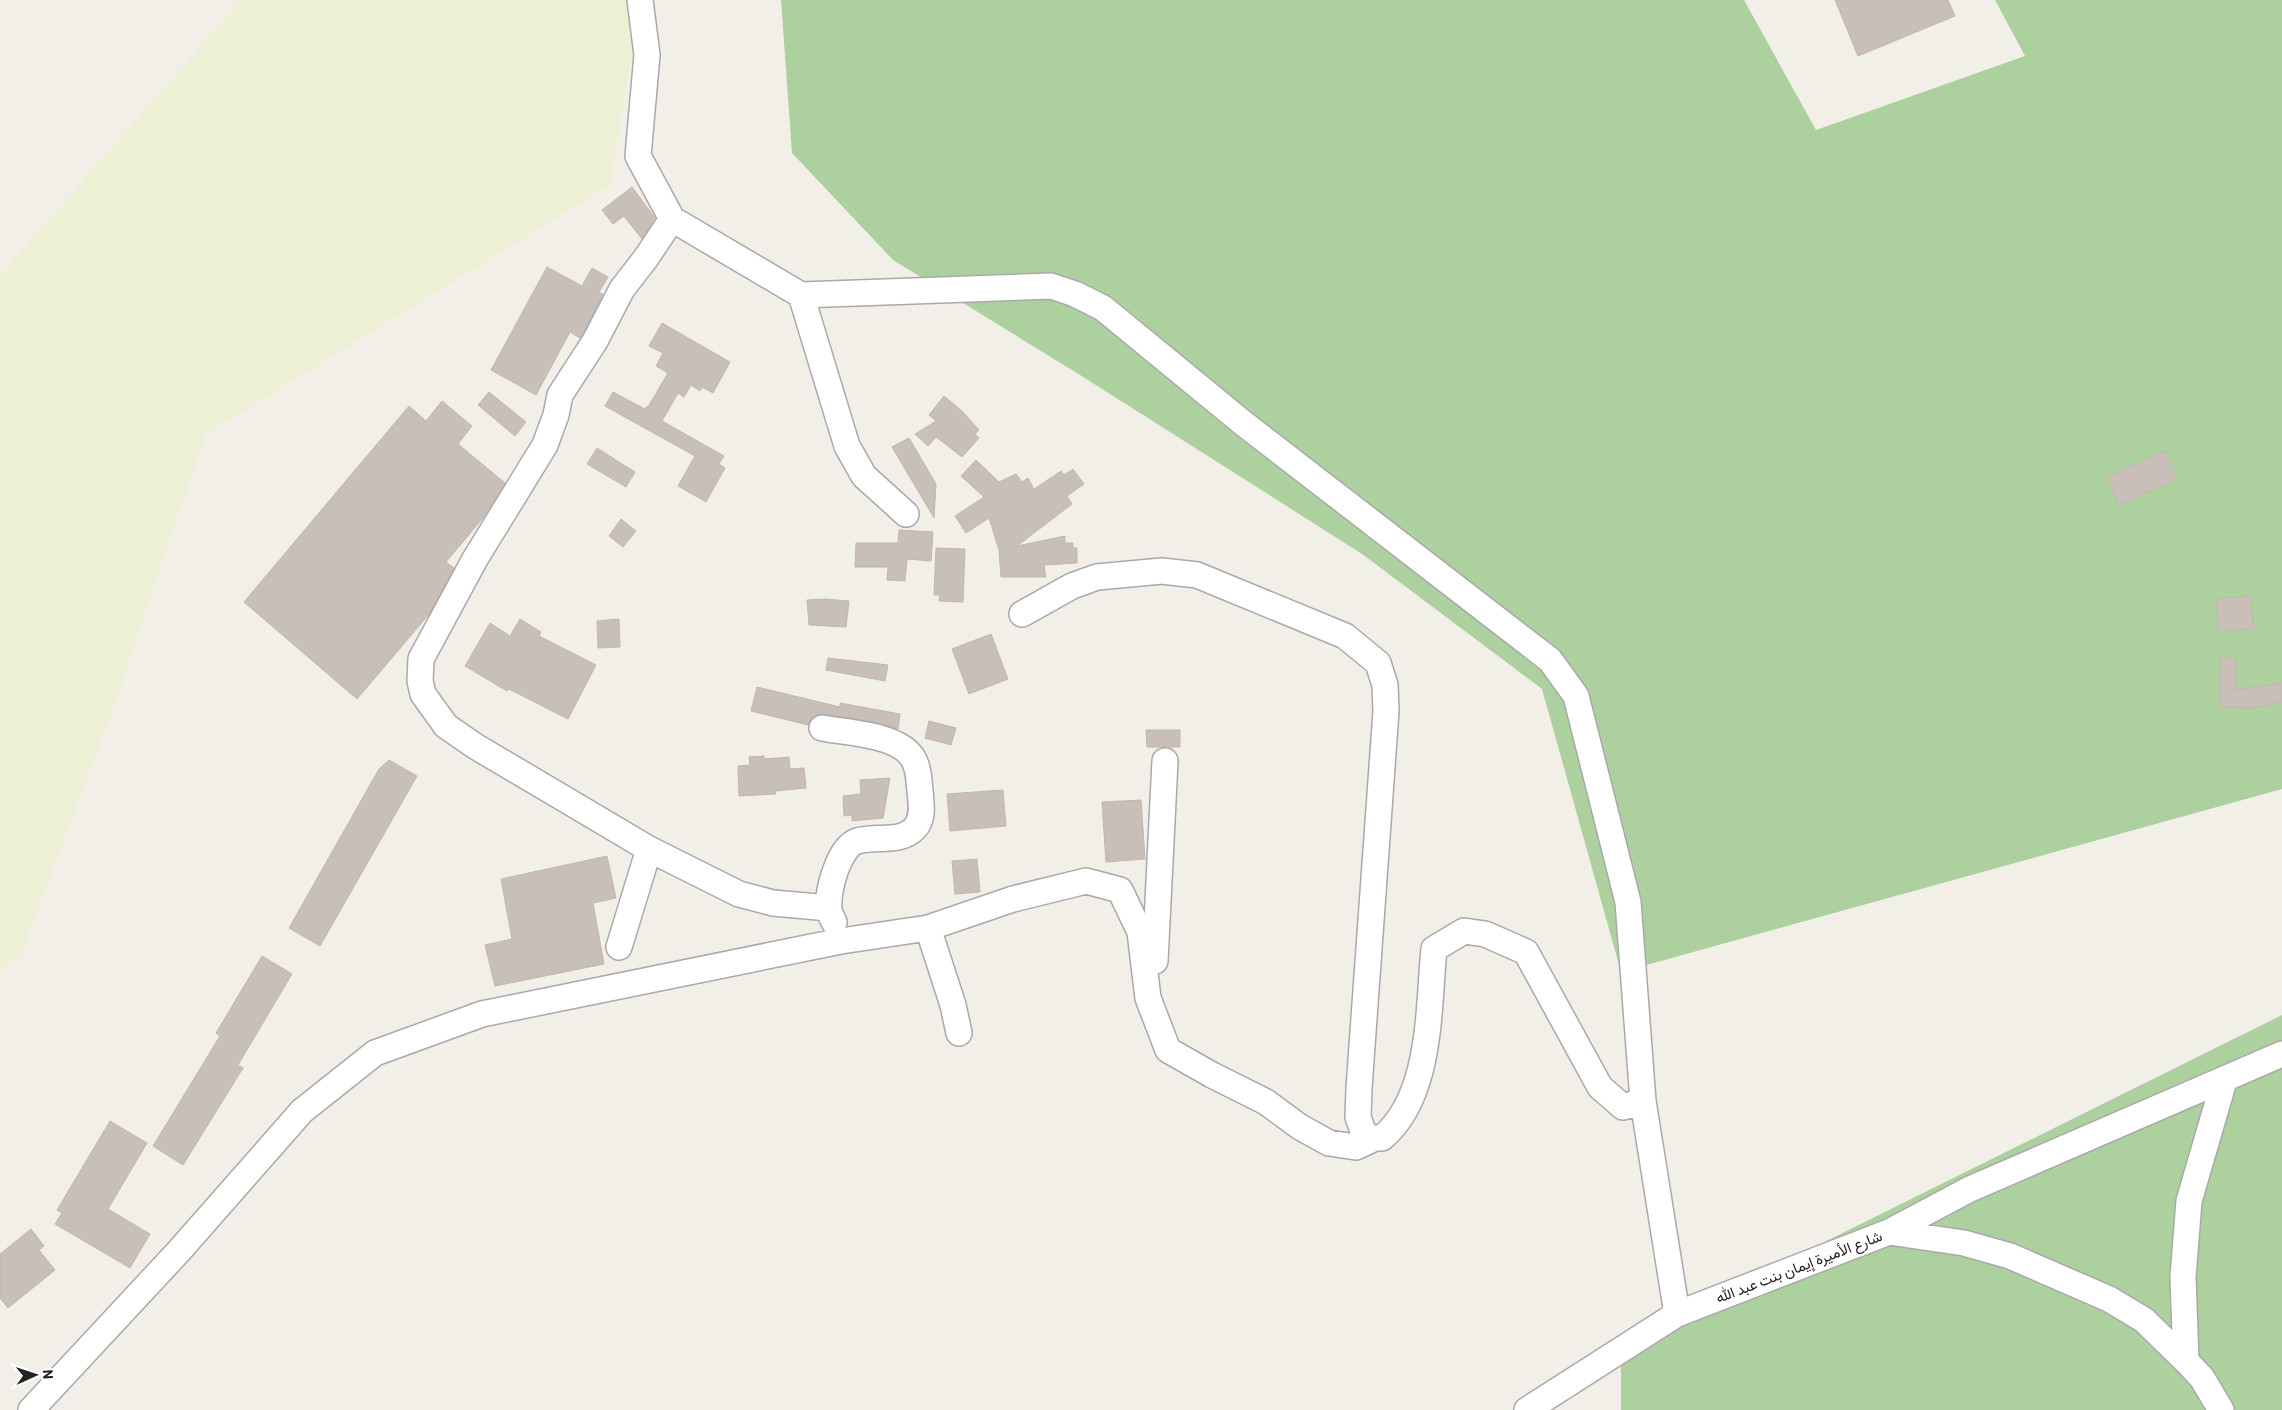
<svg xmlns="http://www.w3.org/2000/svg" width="2282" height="1410" font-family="Barlow,Vazirmatn,sans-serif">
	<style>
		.farmland { fill: #eef0d5 }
		.forest { fill: #add19e }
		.building { fill: #c7bfb8; stroke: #c4b6ab }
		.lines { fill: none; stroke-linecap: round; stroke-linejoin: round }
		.minor-casing { stroke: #a9a9a9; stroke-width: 28 }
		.minor { stroke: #fff; stroke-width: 25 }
		.labels { text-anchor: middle; stroke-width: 4.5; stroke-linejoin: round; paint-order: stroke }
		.street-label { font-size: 15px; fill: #222; stroke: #fff }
	</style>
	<rect width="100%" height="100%" fill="#f2efe9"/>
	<path class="farmland" d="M241 0H641L610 185 205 435 121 687 21 954 0 970V275Z"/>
	<path class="forest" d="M781 0H1744L1816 130 2025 56 1995 0H2282V789L1621 972 1542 689 1362 554 1080 375 893 260 792 153Z
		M2282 1015V1410H1621V1343Z"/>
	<path class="building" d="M1835 0H1948L1955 16 1858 56Z
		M632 187 655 218 642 239 624 216 613 224 602 210Z
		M547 267 582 286 592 268 608 277 599 292 603 294 583 334 580 338 570 332 536 395 491 370Z
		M662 323 730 362 713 393 702 387 700 391 691 385 684 397 678 393 662 421 724 456 719 464 725 468 706 502 678 486 695 456 605 406 613 392 645 409 647 406 648 407 668 373 656 366 663 353 649 346Z
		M489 392 526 422 515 436 478 405Z
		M944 396 962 411 979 430 975 434 979 438 962 457 936 437 928 446 915 434 936 421 929 415Z
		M442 401 472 426 458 444 505 483 483 518 446 562 454 568 430 613 357 699 244 602 409 406 426 421Z
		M909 438 936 484 934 518 892 447Z
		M597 448 635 472 626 487 587 464Z
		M2165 451 2178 479 2119 505 2107 477Z
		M976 460 999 482 1016 474 1022 482 1028 478 1034 489 1061 471 1064 475 1073 469 1084 484 1067 496 1072 504 1017 546 1065 536V543H1073V548H1077V563L1044 565 1046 577H1001L999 550 989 518 966 533 955 516 984 497 961 476Z
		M621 519 636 531 623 547 609 536Z
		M899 530 933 532 931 561 907 559 905 581 887 580 888 567H855L856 543H898Z
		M936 548 965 549 963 602 939 601 940 595H934Z
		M2250 596 2254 629 2219 632 2216 599Z
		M825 599 849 601 846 627 809 625 807 600Z
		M520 619 541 632 539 636 596 665 568 719 509 689 507 691 465 666 490 623 510 636Z
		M619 619 620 647 598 648 597 621Z
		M991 634 1008 679 969 694 952 649Z
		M828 658 888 665 885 681 826 670Z
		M2220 658H2236V690L2282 683V703L2240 709V707H2220Z
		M757 687 840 707V703L900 714 898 729 878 723 824 714 816 715 811 719 808 725 751 711Z
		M929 721 956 728 951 745 925 738Z
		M1146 730H1180V747H1147Z
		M764 756V759L789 757 790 769 804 768 806 788 775 791 776 794 739 796 738 766 750 765 749 757Z
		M389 760 417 776 320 946 289 928 379 769Z
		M890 778 883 818 852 821V815L844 816 843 796 861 794 860 780Z
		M1003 790 1006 826 950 831 947 794Z
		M1141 800 1145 859 1106 862 1102 802Z
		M607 856 616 898 593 903 604 964 495 986 485 945 512 939 501 879Z
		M977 859 980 892 955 894 952 861Z
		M262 956 292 974 238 1065 243 1068 183 1165 153 1146 220 1036 216 1033Z
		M110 1121 147 1143 108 1209 150 1234 130 1268 55 1224 62 1213 57 1210Z
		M31 1229 44 1246 39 1250 55 1270 8 1308 0 1298V1254Z"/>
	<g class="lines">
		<defs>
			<path id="minor" d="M640 0 647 55 638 156 672 219 801 295 1051 286 1075 294 1103 308 1243 423 1550 660 1576 696 1628 902 1643 1101 1677 1314
				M672 219 646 258 622 289 595 341 560 395 556 415 545 445 475 559 421 659 420 681 423 694 446 726 475 746 649 849 739 894 773 903 829 908
				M801 295 847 446 864 476 906 514
				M1022 614 1072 586 1097 577 1162 571 1197 575 1345 636 1378 663 1385 685 1386 711 1359 1088 1358 1117 1364 1134 1370 1138H1382C1432 1096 1428 1009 1434 949L1464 931 1485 934 1526 952 1600 1087 1623 1107 1643 1101
				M822 728C848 733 907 734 916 765 919 773 919 783 920 791 921 803 924 818 915 828 900 844 877 835 857 841 839 847 827 891 829 908 829 912 832 918 834 922
				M928 928 953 1005 959 1033
				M619 947 649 849
				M1155 961 1165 761
				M1889 1232 1970 1189 2282 1054
				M2186 1361 2183 1277 2189 1201 2224 1081
				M31 1410 179 1251 302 1111 375 1053 482 1014 841 941 928 928 1013 899 1086 881 1120 890 1140 932 1148 998 1168 1050 1212 1075 1266 1102 1300 1127 1329 1143 1356 1147 1375 1138
				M1527 1410 1677 1314 1889 1232 1964 1243 2010 1256 2109 1299 2144 1320 2186 1361 2202 1378 2221 1410"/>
		</defs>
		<use href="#minor" class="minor-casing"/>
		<use href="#minor" class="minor"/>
	</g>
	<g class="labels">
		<g class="street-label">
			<text transform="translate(1799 1267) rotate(-21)" y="5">شارع الأميرة إيمان بنت عبد الله</text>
		</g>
	</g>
	<g transform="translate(35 1375) rotate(87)" stroke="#ffffff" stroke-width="4" paint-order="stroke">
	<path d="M0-4L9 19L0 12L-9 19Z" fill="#222222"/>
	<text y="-8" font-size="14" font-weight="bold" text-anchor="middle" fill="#222222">N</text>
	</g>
</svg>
